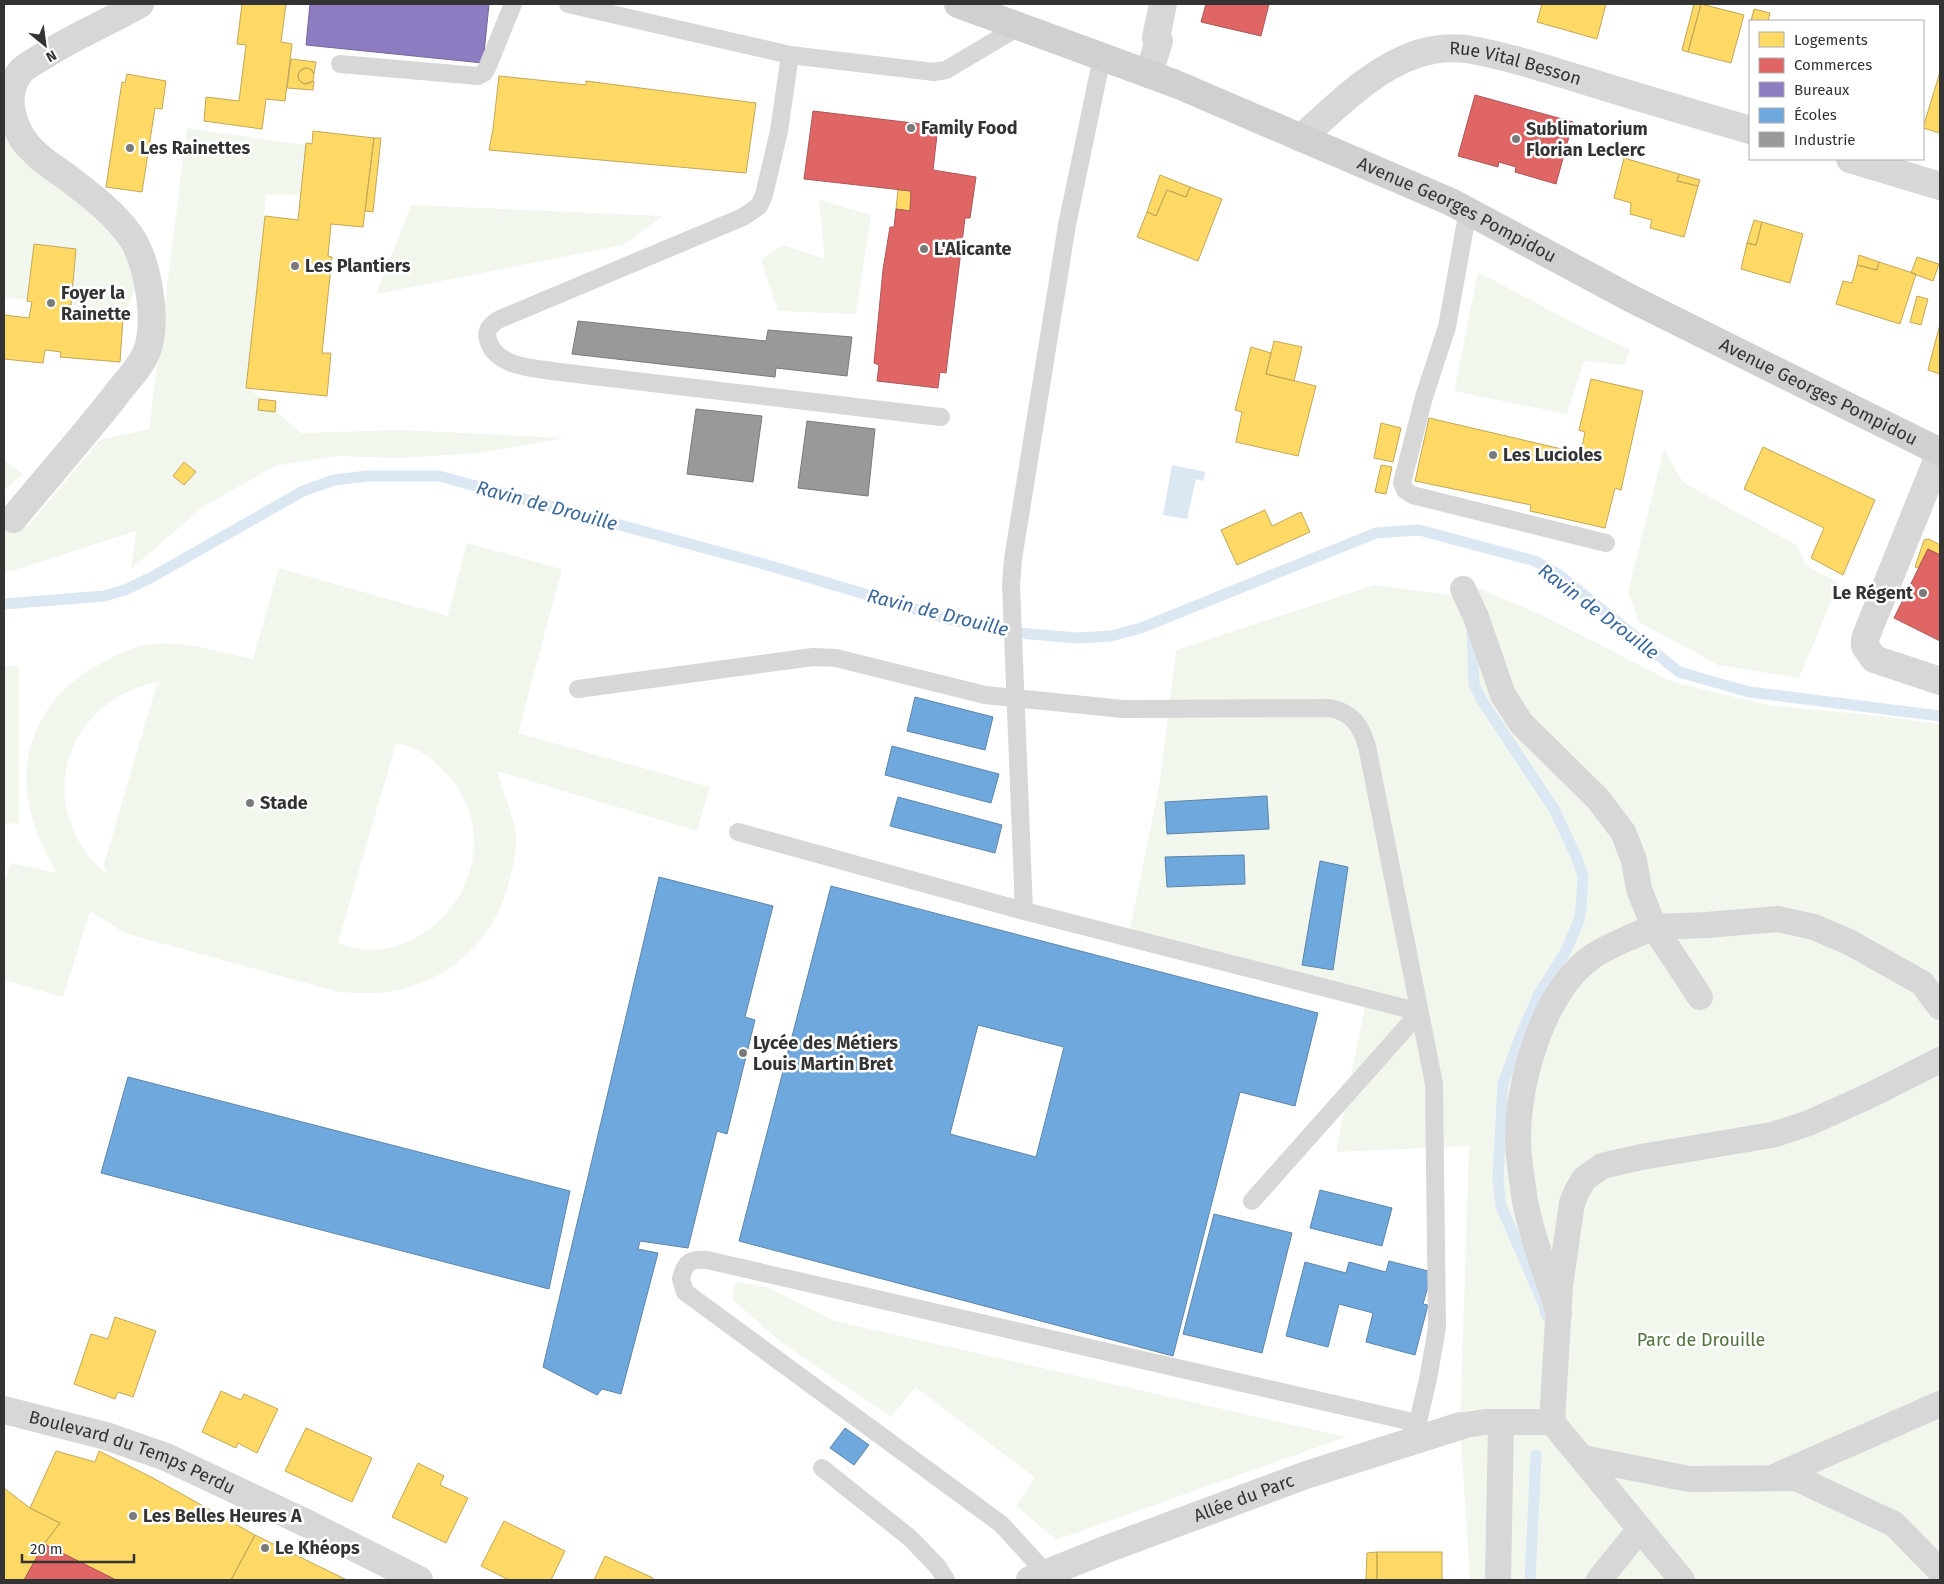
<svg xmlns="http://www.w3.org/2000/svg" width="1944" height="1584" font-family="'Fira Sans',sans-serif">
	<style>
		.green { fill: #f2f7ee; fill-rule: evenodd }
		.water { fill: #dce7f4 }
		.homes { fill: #ffd966; stroke: #c2a757 }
		.shops { fill: #e06666; stroke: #ac5757 }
		.offices { fill: #8e7cc3; stroke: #736698 }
		.schools { fill: #6fa8dc; stroke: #5d85a9; fill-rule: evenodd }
		.industry { fill: #999; stroke: #7a7a7a }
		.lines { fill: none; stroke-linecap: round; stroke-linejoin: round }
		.stream { stroke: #dce7f4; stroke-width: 11 }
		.service { stroke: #d7d7d7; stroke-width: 18 }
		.pedestrian { stroke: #d7d7d7; stroke-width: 26 }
		.minor { stroke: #d7d7d7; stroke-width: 28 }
		.secondary { stroke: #d0d0d0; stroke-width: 28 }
		.poi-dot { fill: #7a7a7a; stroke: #fff; stroke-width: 2 }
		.labels { text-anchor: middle; stroke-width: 5; stroke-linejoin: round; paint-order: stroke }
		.street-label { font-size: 18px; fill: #333; stroke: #fff }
		.poi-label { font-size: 18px; font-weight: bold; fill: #333; stroke: #fff; text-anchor: start }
		.park-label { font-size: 18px; fill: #4e733c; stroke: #fff }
		.water-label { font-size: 19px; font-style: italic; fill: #39689d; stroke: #fff }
	</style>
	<rect width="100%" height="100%" fill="#fff"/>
	<path class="green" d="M187 128 305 145 302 195 266 194 251 390 301 433 400 430 564 438 480 453 398 458 338 456 275 466 203 507 131 569 136 531 12 571 4 572V527L28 526 100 440 149 429Z
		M4 135 22 161 109 225 138 281 123 319 71 305 76 249 34 244 26 300 4 297Z
		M819 200 871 215 856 314 778 311 761 260 783 245 825 259Z
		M411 205 663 216 623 245 376 294Z
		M1478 272 1589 331 1630 349 1624 365 1584 361 1567 414 1454 391Z
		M1664 449 1683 482 1798 546 1805 565 1839 583 1799 678 1718 665 1639 622 1628 592Z
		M4 460 23 474 4 490Z
		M467 543 562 569 518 733 710 787 697 831 497 771C503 794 515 815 516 840 516 856 512 873 507 889 491 944 446 983 388 992 372 994 355 993 339 992L124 933 90 911 63 997 4 980V882L10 863 56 873C46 853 35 833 30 810 16 751 43 695 96 666 112 657 132 646 152 644 185 640 221 653 253 659L279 568 448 616ZM160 682 156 687 104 864 107 873C93 863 84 852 76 836 42 768 87 693 160 682ZM396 743C416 747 430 756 444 771 496 824 477 904 415 938 391 951 363 954 338 943Z
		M1458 579 1541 615 1673 682 1768 705 1880 716 1940 724V1580H1470L1460 1426 1469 1146 1336 1152 1366 1000 1128 939 1160 781 1176 650 1374 585 1466 597Z
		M4 666H19V823L4 824Z
		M738 1282 767 1287 835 1321 1346 1437 1056 1540 1016 1506 1035 1478 915 1387 891 1417 781 1342 733 1300V1289Z"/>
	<path class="water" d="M1172 465 1205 472 1204 481 1196 479 1187 519 1163 515Z"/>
	<path class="homes" d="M242 4H286L281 42 292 44 285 101 266 99 262 129 204 121 206 97 239 101 246 45 237 44Z
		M1542 4H1606L1597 39 1537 22Z
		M1694 4H1701L1688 52 1682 50Z
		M1701 4 1744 15 1731 63 1688 52Z
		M1754 9 1770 13 1768 21H1751Z
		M291 59 316 62 314 74 311 69 305 68 299 72 298 76 299 80 304 84 314 81 313 90 287 88Z
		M298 76a8 8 0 1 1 16 0a8 8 0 1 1-16 0Z
		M1940 72V133L1923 128Z
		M127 74 166 81 162 109 155 108 142 192 106 187 122 82 125 83Z
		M499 76 586 85V81L756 103 746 173 489 150 493 129Z
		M313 131 374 138 363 227 331 224 328 256 332 257 322 353H331L327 396 246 388 265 216 298 220 306 143 312 144Z
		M374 138H381L373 212 365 211Z
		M1624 158 1679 174 1677 181 1698 186 1684 237 1650 228 1652 220 1630 214 1631 203 1614 198Z
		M1679 174 1700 180 1698 186 1677 181Z
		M1160 175 1190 187 1186 197 1167 190 1156 216 1147 212Z
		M1190 187 1222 199 1198 261 1137 237 1147 212 1156 216 1167 190 1186 197Z
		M898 190 911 191 910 211 896 209Z
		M1754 220 1762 222 1756 245 1747 243Z
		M1762 222 1803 234 1790 283 1741 269 1747 243 1756 245Z
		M34 244 76 249 71 305H68L67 314 123 319 120 362 60 357 61 352 45 350 43 363 4 359V315L29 318 32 302 27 301Z
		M1859 255 1879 262 1877 270 1857 265Z
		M1917 257 1939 264 1933 281 1911 273Z
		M1879 262 1916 274 1900 324 1836 304 1843 281 1852 283 1857 265 1877 270Z
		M1917 296 1928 299 1921 325 1910 322Z
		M1940 324V374L1928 370Z
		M1274 341 1302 347 1294 381 1266 374Z
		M1251 347 1271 353 1266 374 1316 386 1298 456 1236 442 1242 412 1235 410Z
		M1591 379 1643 391 1621 490 1615 488 1605 528 1530 511 1531 505 1415 481 1429 418 1566 450 1564 460 1579 463 1585 432 1579 430Z
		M259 399 276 401 275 412 258 410Z
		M1381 423 1401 428 1393 462 1374 458Z
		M1763 447 1875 500 1843 575 1811 558 1824 528 1744 489Z
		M184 462 196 472 184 485 173 476Z
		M1381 465 1392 467 1386 494 1375 492Z
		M1265 510 1272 526 1301 512 1310 532 1237 565 1221 530Z
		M1929 539 1940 545V555L1928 549 1918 568 1915 567 1924 540Z
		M115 1317 156 1331 133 1397 118 1392 115 1399 74 1384 91 1334 108 1339Z
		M221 1391 241 1400 244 1394 278 1409 257 1453 238 1443 236 1448 202 1432Z
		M306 1428 372 1458 352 1502 285 1471Z
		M56 1451 95 1462 99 1451 153 1478 255 1535 231 1580H116L44 1544 60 1523 30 1508Z
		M418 1463 444 1476 440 1485 468 1498 446 1543 392 1517Z
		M4 1488 30 1508 60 1523 44 1544 24 1580H4Z
		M504 1521 565 1551 551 1580H509L481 1566Z
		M255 1535 310 1562 347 1580H231Z
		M1377 1552V1580H1366L1367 1553Z
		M1377 1552H1442V1580H1377Z
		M605 1556 653 1578 652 1580H594Z"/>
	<path class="shops" d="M1206 4H1269L1261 36 1201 22Z
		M1475 95 1573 122 1556 184 1515 172 1516 167 1499 162 1498 167 1458 156Z
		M813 111 938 126 933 170 976 177 970 218H965L946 373 940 372 938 388 877 381 879 365 874 363 883 270 890 227H894L896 209 910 211 911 191 804 179Z
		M1928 549 1940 555V641L1894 618Z
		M44 1544 116 1580H24Z"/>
	<path class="offices" d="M310 4H489L483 63 306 45Z"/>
	<path class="schools" d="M915 697 993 717 985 750 907 731Z
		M892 746 999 774 991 803 885 775Z
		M1267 796 1269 829 1167 834 1165 802Z
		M898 797 1002 825 995 853 890 826Z
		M1244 855 1245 884 1167 887 1165 857Z
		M1320 861 1348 867 1333 970 1302 965Z
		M659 877 773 906 745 1017 755 1020 727 1134 717 1131 688 1248 640 1241 638 1249 658 1253 621 1394 602 1389 597 1395 543 1367Z
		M831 886 1318 1013 1295 1106 1240 1092 1173 1356 739 1241ZM978 1025 1064 1047 1036 1157 950 1134Z
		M128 1077 570 1191 549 1289 101 1173Z
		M1320 1190 1392 1208 1382 1246 1310 1228Z
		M1214 1214 1292 1233 1262 1353 1183 1334Z
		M1389 1261 1432 1272 1423 1304 1428 1305 1415 1355 1366 1342 1373 1313 1339 1304 1328 1347 1286 1336 1305 1262 1346 1273 1349 1262 1386 1272Z
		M845 1428 869 1445 854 1465 830 1448Z"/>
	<path class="industry" d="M578 321 766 341 768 330 852 337 847 376 776 368 775 377 572 354Z
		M696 409 762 416 753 482 687 474Z
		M807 421 875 429 868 496 798 488Z"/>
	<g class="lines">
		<path class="stream" d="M4 604 104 596 125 590 152 577 303 491 334 480 367 476H439L760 563 952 620 1007 632 1077 638 1111 636 1141 628 1376 533 1419 530 1535 561 1558 574 1679 672 1749 692 1940 716
			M1472 632 1474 684 1481 699 1554 809 1576 856 1583 876 1581 908 1579 920 1566 951 1539 994 1521 1035 1503 1083 1498 1178 1501 1206 1544 1305 1546 1315
			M1530 1580 1536 1455"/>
		<path class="service" d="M568 4 790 55 934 72 946 70 1020 26
			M790 55 779 131 764 195 759 206 743 217 500 319C491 324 485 330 488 340 496 368 536 368 559 372L941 417
			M340 64 478 76 484 73 487 68 513 4
			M1468 210 1447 327 1424 397 1402 483 1405 490 1412 495 1606 543
			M578 689 813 657 836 658 985 695 1123 709 1330 708C1353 713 1360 725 1367 746L1434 1084 1437 1328 1428 1379 1414 1439
			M738 832 1024 911 1011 585 1013 559 1067 225 1102 57
			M1024 911 1420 1012 1252 1201
			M822 1468 910 1538 938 1567 946 1580
			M1046 1573 1001 1524 685 1292 681 1279C685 1261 691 1259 707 1260L1417 1423"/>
		<path class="pedestrian" d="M1463 589 1476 617 1503 695 1521 723 1598 799 1623 832 1634 860 1639 889 1654 927C1636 935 1608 946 1593 956 1543 991 1519 1079 1518 1137 1518 1156 1522 1182 1525 1201 1532 1239 1548 1277 1559 1314
			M1654 927 1707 925 1778 919 1814 927 1849 942 1922 983 1940 1007
			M1654 927 1700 997
			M1552 1422 1560 1286 1572 1203 1577 1191 1584 1179 1602 1166 1641 1157 1772 1135 1809 1123 1873 1094 1940 1060
			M1460 1426 1485 1422H1552L1682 1580
			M1583 1458 1689 1479 1796 1478 1894 1524 1940 1571
			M1774 1477 1940 1404
			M1498 1580 1501 1422
			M1599 1580 1640 1529"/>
		<g class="minor">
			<path d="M1149 74 1159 41 1156 38 1163 4"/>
			<path id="s1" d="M1301 138C1336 107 1372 69 1417 54 1432 49 1450 47 1466 49 1503 55 1540 67 1576 78 1634 96 1692 113 1750 130"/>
			<path d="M1850 159 1940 186"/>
			<path d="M1940 453 1870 626 1865 639V646L1874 659 1940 681"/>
			<path d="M13 519C46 479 80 440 112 400 123 384 140 369 147 351 158 320 148 260 129 234 115 215 96 199 77 185 64 174 48 165 35 153 13 133 0 94 22 70 30 63 41 58 50 52 79 34 111 21 140 4"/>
			<path id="s2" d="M4 1410 106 1436 166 1457 310 1525 419 1580"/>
			<path id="s3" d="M1030 1580 1107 1549 1306 1475 1460 1426"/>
		</g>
		<path class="secondary" id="s4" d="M958 4 1176 84 1451 202 1632 299 1940 452"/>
	</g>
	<g class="poi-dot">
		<circle cx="911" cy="128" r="5"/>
		<circle cx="1516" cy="139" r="5"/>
		<circle cx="130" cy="148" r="5"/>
		<circle cx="924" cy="249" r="5"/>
		<circle cx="295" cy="266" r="5"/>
		<circle cx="51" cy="303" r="5"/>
		<circle cx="1493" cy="455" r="5"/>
		<circle cx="1923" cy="593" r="5"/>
		<circle cx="250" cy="803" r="5"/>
		<circle cx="743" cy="1053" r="5"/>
		<circle cx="133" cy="1516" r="5"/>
		<circle cx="265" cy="1548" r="5"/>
	</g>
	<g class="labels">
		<g class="street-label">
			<text dy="6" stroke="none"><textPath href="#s1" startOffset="245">Rue Vital Besson</textPath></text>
			<text dy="6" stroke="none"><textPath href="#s4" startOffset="540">Avenue Georges Pompidou</textPath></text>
			<text dy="6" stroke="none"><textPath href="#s4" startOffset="945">Avenue Georges Pompidou</textPath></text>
			<text dy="6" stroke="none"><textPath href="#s2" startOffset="135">Boulevard du Temps Perdu</textPath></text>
			<text dy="6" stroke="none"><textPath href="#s3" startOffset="229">Allée du Parc</textPath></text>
		</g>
		<g class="poi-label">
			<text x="921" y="134">Family Food</text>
			<text x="1526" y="135">Sublimatorium<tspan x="1526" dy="21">Florian Leclerc</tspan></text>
			<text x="140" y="154">Les Rainettes</text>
			<text x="934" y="255">L'Alicante</text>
			<text x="305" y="272">Les Plantiers</text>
			<text x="61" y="299">Foyer la<tspan x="61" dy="21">Rainette</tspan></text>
			<text x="1503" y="461">Les Lucioles</text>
			<text x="1913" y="599" text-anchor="end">Le Régent</text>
			<text x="260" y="809">Stade</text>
			<text x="753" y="1049">Lycée des Métiers<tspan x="753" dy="21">Louis Martin Bret</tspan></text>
			<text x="143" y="1522">Les Belles Heures A</text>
			<text x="275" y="1554">Le Khéops</text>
		</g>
		<g class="park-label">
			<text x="1701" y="1346">Parc de Drouille</text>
		</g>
		<g class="water-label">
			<text transform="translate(547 505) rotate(15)" y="7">Ravin de Drouille</text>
			<text transform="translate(1599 611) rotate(37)" y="7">Ravin de Drouille</text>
			<text transform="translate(938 612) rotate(14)" y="7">Ravin de Drouille</text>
		</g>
	</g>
	<rect width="1944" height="1584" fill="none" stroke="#333333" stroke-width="10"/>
	<rect x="1749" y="20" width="175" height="140" fill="#ffffff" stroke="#adadad"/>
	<rect x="1759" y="32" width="25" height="15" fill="#ffd966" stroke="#adadad"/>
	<text x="1794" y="45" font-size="15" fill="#333333">Logements</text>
	<rect x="1759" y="58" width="25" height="15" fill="#e06666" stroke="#adadad"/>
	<text x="1794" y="70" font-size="15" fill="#333333">Commerces</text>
	<rect x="1759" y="82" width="25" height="15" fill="#8e7cc3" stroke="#adadad"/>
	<text x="1794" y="95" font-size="15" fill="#333333">Bureaux</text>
	<rect x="1759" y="108" width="25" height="15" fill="#6fa8dc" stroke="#adadad"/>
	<text x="1794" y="120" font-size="15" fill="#333333">Écoles</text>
	<rect x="1759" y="132" width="25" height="15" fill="#999999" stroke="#adadad"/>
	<text x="1794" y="145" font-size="15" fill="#333333">Industrie</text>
	<g transform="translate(45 45) rotate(151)" stroke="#ffffff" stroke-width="4" paint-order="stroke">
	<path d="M0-4L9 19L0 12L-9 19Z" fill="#333333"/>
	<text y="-8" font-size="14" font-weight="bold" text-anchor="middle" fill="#333333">N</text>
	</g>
	<path d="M22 1554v8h112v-8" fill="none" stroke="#333333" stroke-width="2.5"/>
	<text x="30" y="1554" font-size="15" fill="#333333" stroke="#ffffff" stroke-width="4" paint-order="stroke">20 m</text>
</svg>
